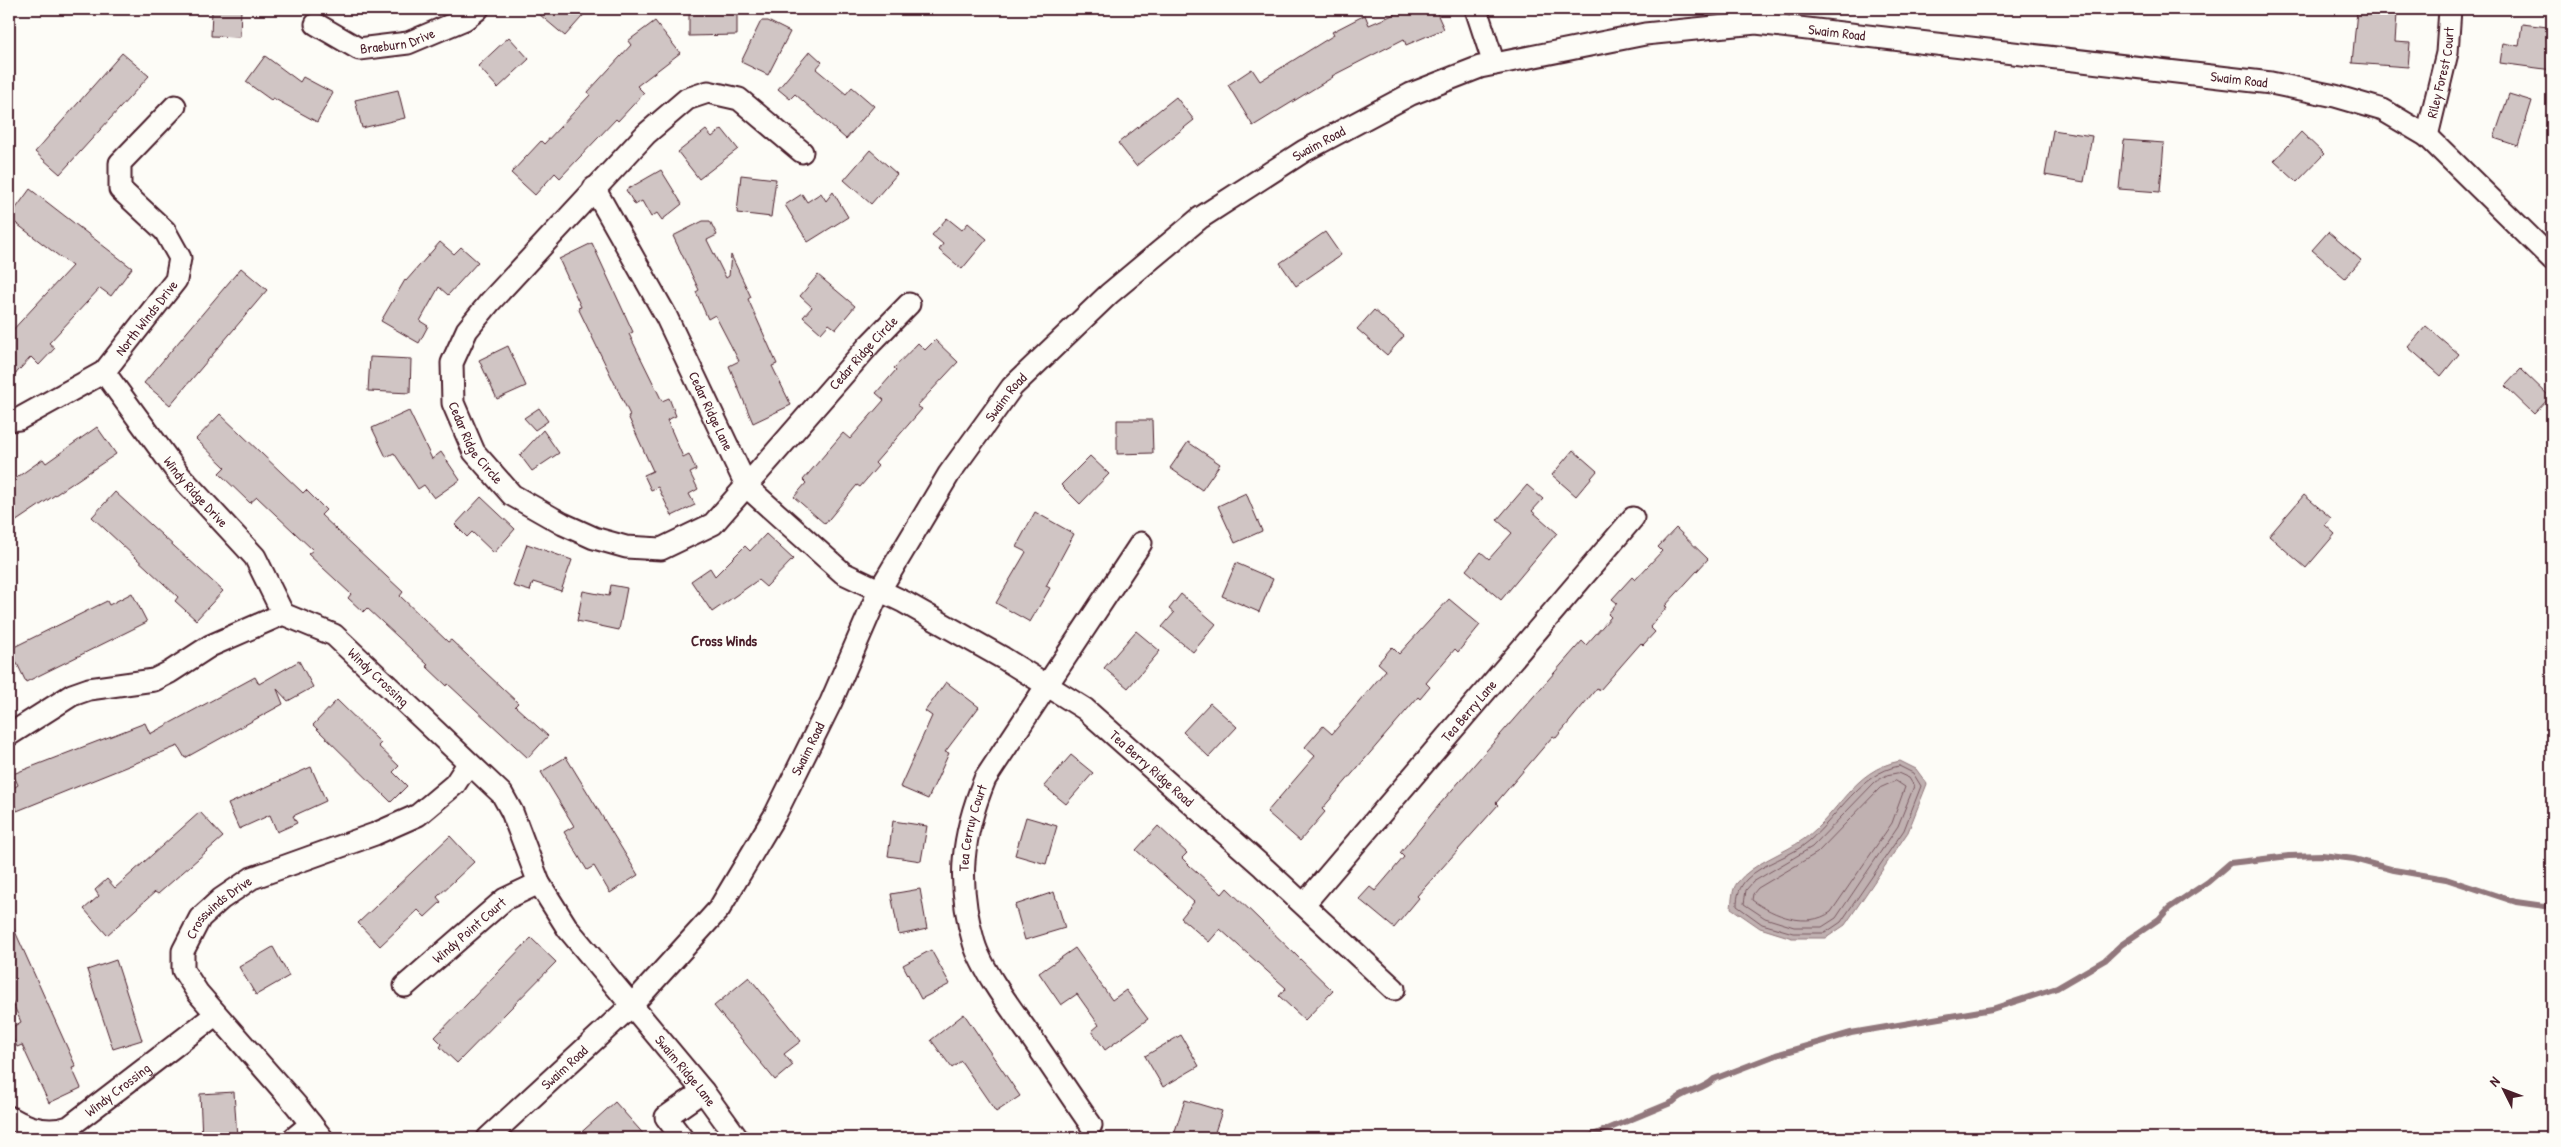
<svg xmlns="http://www.w3.org/2000/svg" width="2561" height="1147" font-family="'Patrick Hand',sans-serif">
	<style>
		.water { fill: #c0b1b1; stroke: #91777b }
		.lines { fill: none; stroke-linecap: round; stroke-linejoin: round }
		.shore { stroke: #795961; stroke-width: 1 }
		.stream { stroke: #91777b; stroke-width: 6 }
		.building { fill: #d0c5c4; stroke: #4a1f2b }
		.minor-casing { stroke: #4a1f2b; stroke-width: 25 }
		.minor { stroke: #fdfcf7; stroke-width: 21 }
		.labels { text-anchor: middle; stroke-width: 4.5; stroke-linejoin: round; paint-order: stroke }
		.street-label { font-size: 14px; fill: #4a1f2b; stroke: #fdfcf7 }
		.neighbourhood-label { font-size: 15px; font-weight: bold; fill: #4a1f2b; stroke: #fdfcf7 }
	</style>
	<rect width="100%" height="100%" fill="#fdfcf7"/>
	<filter id="ink" filterUnits="userSpaceOnUse"><feTurbulence type="fractalNoise" baseFrequency=".02" numOctaves="2"/><feDisplacementMap in="SourceGraphic" scale="10" xChannelSelector="R" yChannelSelector="G"/><feConvolveMatrix kernelMatrix="1 2 1 2 8 2 1 2 1" color-interpolation-filters="sRGB"/></filter>
	<g filter="url(#ink)">
		<path class="water" d="M1900 761 1916 769 1927 784 1908 832 1845 925 1826 938H1792L1760 928 1731 908C1732 901 1732 889 1737 883 1754 862 1783 854 1804 839 1840 813 1852 770 1900 761Z"/>
		<g class="lines">
			<path class="shore" d="M1899 766 1913 773 1921 786 1904 830 1841 922 1825 933H1793L1762 924 1737 906C1737 896 1739 887 1747 879 1764 862 1791 857 1809 841 1838 816 1860 773 1899 766Z
				M1898 773 1909 778 1914 786 1898 826 1836 918 1822 927H1794L1765 918 1744 904 1746 890 1753 882 1812 847 1875 782 1887 775Z
				M1896 781 1905 787 1892 823 1831 912C1807 929 1774 916 1752 900L1753 894 1758 888 1817 853 1880 788Z"/>
			<path class="stream" d="M1586 1138 1673 1102C1684 1090 1703 1091 1714 1079L1776 1055 1851 1033 1992 1009 2057 988 2105 960 2121 945 2159 919 2169 908 2208 882 2230 863 2289 856 2322 855 2354 859 2394 870 2446 879 2516 902 2552 907"/>
		</g>
		<path class="building" d="M212 9H241L240 37 211 36Z
			M533 9H589L565 36Z
			M689 9H737V35L689 36Z
			M1407 9H1435L1444 29 1406 45 1404 39 1332 76 1333 77 1253 126 1228 85 1252 69 1260 81 1334 35 1332 32 1365 15 1369 25Z
			M2357 11 2397 14 2395 42 2410 43 2408 67 2352 63Z
			M655 21 680 53 637 86 644 93 618 121 616 119 560 178 555 173 535 195 511 173 541 141 544 144 590 95 588 92 631 45 628 41Z
			M761 21H768L790 32 768 75 741 62Z
			M2522 24 2548 27 2547 39 2552 40V70L2500 63 2503 43 2519 46Z
			M509 37 529 59 498 88 478 66Z
			M810 51 822 62 816 69 846 94 852 87 874 106 846 139 795 94 790 99 778 89Z
			M122 53 149 76 60 174 35 152Z
			M265 56 300 82 303 77 333 93 317 122 273 98 271 100 246 82Z
			M398 90 405 118 362 128 355 100Z
			M2509 94 2532 101 2518 146 2494 138Z
			M1176 97 1194 120 1136 166 1118 143Z
			M722 129 738 149 699 179 678 152 706 130 712 137Z
			M2053 130 2092 136 2084 182 2045 175Z
			M2301 132 2324 154 2297 182 2274 161Z
			M2124 140 2164 143 2160 192 2119 189Z
			M870 150 897 174 871 204 844 180Z
			M661 170 682 204 662 220 657 213 651 217 642 201 635 205 626 190Z
			M741 175 776 179 771 217 737 213Z
			M30 189 132 268 111 296 100 288 49 343 55 348 39 365 31 357 9 381V334L72 266 9 218Z
			M833 192 848 217 808 242 785 205 802 194 807 202 821 193 826 201Z
			M947 218 962 230 968 223 987 239 962 269 939 250 943 244 932 235Z
			M703 221H710L717 235 707 240 726 278 729 276 731 255 751 297 748 299 777 364 772 366 791 405 753 423 729 366 739 361 715 315 708 319 696 292 699 290 673 236Z
			M1325 232 1341 255 1296 286 1280 263Z
			M2328 232 2361 260 2345 278 2312 250Z
			M440 242 454 254 461 247 478 262 448 295 439 287 420 321 428 326 419 343 381 321 405 280 406 281Z
			M592 243 633 332 629 334 662 401 669 398 676 416 667 420 683 457 689 454 696 470 690 473 698 489 689 494 695 505 672 516 658 487 651 490 644 475 653 471 628 416 630 415 578 308 581 307 559 259Z
			M241 268 267 290 170 405 144 383Z
			M818 275 855 306 836 329 829 324 821 333 803 317 812 307 800 296Z
			M1374 310 1404 336 1387 355 1357 329Z
			M2426 326 2459 354 2441 376 2408 347Z
			M935 340 958 362 917 406 922 409 875 463 878 466 860 487 857 485 825 524 794 497 806 483 803 480 843 433 850 439 884 400 876 393 896 370 894 368 918 343 925 350Z
			M508 346 526 386 497 399 479 360Z
			M370 357 411 359 410 393 368 391Z
			M2521 369 2550 397 2534 414 2505 386Z
			M539 408 548 421 535 430 524 418Z
			M409 411 432 459 441 452 460 480 434 498 424 485 418 489 394 453 386 457 372 428Z
			M220 414 303 493 306 490 326 510 321 515 403 592 400 596 448 642 451 640 518 703 515 706 548 736 528 758 448 684 447 686 426 666 428 665 367 608 363 612 348 598 351 594 308 554 313 550 257 497 250 503 219 473 225 467 196 439Z
			M1117 420H1152L1153 453 1117 454Z
			M97 427 116 454 9 526V483L43 459 46 463Z
			M543 430 559 453 532 471 520 455Z
			M1188 442 1220 464 1202 490 1170 468Z
			M1573 450 1597 471 1576 496 1552 475Z
			M1090 456 1109 474 1080 504 1061 485Z
			M1527 485 1543 499 1532 511 1557 533 1501 600 1466 570 1481 552 1489 559 1512 533 1497 520Z
			M115 492 223 591 196 620 175 601 178 597 92 517Z
			M1246 493 1262 531 1235 543 1218 506Z
			M2304 495 2331 518 2325 525 2335 534 2306 568 2269 536Z
			M481 497 515 529 494 553 472 532 467 537 455 525Z
			M1035 512 1074 534 1046 586 1050 588 1030 622 996 603 1026 552 1016 547Z
			M1676 528 1708 559 1665 606 1667 607 1650 627 1655 632 1643 645 1641 643 1600 690 1597 688 1556 738 1553 736 1496 803 1498 805 1417 896 1419 898 1394 928 1359 899 1370 887 1375 891 1404 857 1400 853 1439 805 1582 641 1586 645 1611 617 1608 614 1617 603 1612 599 1632 577 1635 580 1662 551 1658 547Z
			M766 534 793 559 766 587 758 580 712 612 691 581 710 568 715 576 745 546 750 551Z
			M527 544 572 560 561 591 533 582 530 591 513 586Z
			M1236 563 1273 579 1259 612 1222 596Z
			M611 585 627 588 619 630 577 621 583 591 609 596Z
			M132 593 147 622 26 682 10 649 107 601 109 605Z
			M1181 594 1216 624 1193 652 1162 627 1174 613 1169 609Z
			M1449 599 1480 625 1458 652 1455 649 1426 683 1430 687 1420 699 1418 697 1322 809 1325 812 1300 841 1267 812 1315 756 1305 747 1323 726 1332 734 1386 670 1378 663 1392 647 1399 654Z
			M1136 631 1160 651 1128 688 1104 668Z
			M299 661 313 687 288 701 277 689 283 704 185 758 178 746 17 811 9 791 18 785 13 774 145 723 150 734 255 677 259 684Z
			M946 682 979 707 945 752 949 753 928 799 900 787 932 716 925 711Z
			M337 700 381 743 378 746 399 766 393 772 407 786 391 802 313 725Z
			M1210 703 1237 727 1209 757 1183 732Z
			M1071 755 1093 773 1066 804 1044 786Z
			M566 757 638 875 610 893 594 866 587 870 564 832 574 826 541 772Z
			M311 767 326 801 293 816 297 823 277 832 270 815 239 829 228 804Z
			M200 812 223 837 158 894 155 892 107 935 84 909 99 896 95 890 107 879 115 888Z
			M1026 817 1057 826 1046 864 1015 855Z
			M893 821 927 826 921 861 888 856Z
			M1158 826 1187 853 1182 858 1190 866 1222 894 1227 888 1333 991 1305 1020 1279 996 1286 988 1220 929 1209 942 1181 918 1194 902 1136 850Z
			M450 836 474 862 437 897 441 902 425 917 418 910 380 946 358 923Z
			M920 889 927 929 899 935 891 894Z
			M1054 892 1065 928 1025 940 1015 905Z
			M9 918 76 1067 72 1068 81 1088 49 1103 22 1045 17 1047 9 1029 21 1022 9 995Z
			M531 938 556 962 457 1063 440 1047 442 1044 435 1037Z
			M273 947 289 976 256 995 239 967Z
			M1075 948 1112 1000 1126 990 1148 1019 1105 1050 1092 1031 1099 1025 1077 994 1061 1005 1039 973Z
			M931 950 950 984 921 999 903 965Z
			M116 960 142 1040 113 1049 87 970Z
			M749 977 801 1041 784 1054 793 1065 775 1080 714 1006Z
			M964 1014 1020 1096 996 1112 961 1061 952 1068 931 1040Z
			M1181 1035 1199 1066 1163 1087 1145 1056Z
			M234 1092 237 1138H202L200 1094Z
			M1185 1100 1222 1111 1213 1138H1188L1174 1134Z
			M615 1102 647 1138H575Z"/>
		<g class="lines">
			<defs>
				<g id="minor">
					<path d="M1476 9 1494 64"/>
					<path id="s1" d="M316 24 359 49 408 43 465 19 478 9"/>
					<path id="s2" d="M2427 136 2447 53 2450 9"/>
					<path id="s3" d="M802 152 739 99 708 92 687 99 646 134 490 302 467 330 452 363 453 403 474 452 512 495 563 524 594 538 626 547 661 549 713 524 870 344 909 304"/>
					<path id="s4" d="M594 188 666 316 747 487 843 573 904 602 1003 658 1085 709 1263 867 1394 989"/>
					<path id="s5" d="M104 372 180 476 255 557 283 614"/>
					<path id="s6" d="M9 420 19 419 104 372 176 280 180 258 165 231 120 189V163L175 106"/>
					<path id="s7" d="M9 735 72 695 89 689 154 680 170 672 210 646 283 614 334 635 502 794 512 812 539 883 568 929 703 1091 737 1138"/>
					<path id="s8" d="M1304 904 1633 518"/>
					<path id="s9" d="M405 986 505 899 539 883"/>
					<path id="s10" d="M9 1117C27 1128 48 1134 69 1127L215 1015"/>
					<path id="s11" d="M1091 1125C1070 1095 1050 1064 1029 1034 1012 1010 982 970 974 943 956 883 962 835 985 779L1141 543"/>
					<path d="M294 1138 311 1124"/>
					<path id="s12" d="M322 1138 296 1105 198 993 183 970V951L200 918 221 899 252 878 375 834 418 815 455 784 468 764"/>
					<path id="s13" d="M488 1138 631 1006 719 909 775 815 831 702 879 591 949 474 1012 387 1109 294 1200 218 1304 151 1411 94 1480 67 1645 34 1756 23 2271 83 2335 96 2383 110 2427 136 2552 259"/>
					<path d="M682 1138 666 1117 703 1091"/>
				</g>
			</defs>
			<use href="#minor" class="minor-casing"/>
			<use href="#minor" class="minor"/>
		</g>
	</g>
	<g class="labels">
		<g class="street-label">
			<text dy="5" stroke="none"><textPath href="#s13" startOffset="1859">Swaim Road</textPath></text>
			<text dy="5" stroke="none"><textPath href="#s1" startOffset="89">Braeburn Drive</textPath></text>
			<text dy="5" stroke="none"><textPath href="#s2" startOffset="65">Riley Forest Court</textPath></text>
			<text dy="5" stroke="none"><textPath href="#s13" startOffset="2264">Swaim Road</textPath></text>
			<text dy="5" stroke="none"><textPath href="#s13" startOffset="1319">Swaim Road</textPath></text>
			<text dy="5" stroke="none"><textPath href="#s6" startOffset="176">North Winds Drive</textPath></text>
			<text dy="5" stroke="none"><textPath href="#s3" startOffset="1089">Cedar Ridge Circle</textPath></text>
			<text dy="5" stroke="none"><textPath href="#s13" startOffset="914">Swaim Road</textPath></text>
			<text dy="5" stroke="none"><textPath href="#s4" startOffset="252">Cedar Ridge Lane</textPath></text>
			<text dy="5" stroke="none"><textPath href="#s3" startOffset="578">Cedar Ridge Circle</textPath></text>
			<text dy="5" stroke="none"><textPath href="#s5" startOffset="151">Windy Ridge Drive</textPath></text>
			<text dy="5" stroke="none"><textPath href="#s7" startOffset="420">Windy Crossing</textPath></text>
			<text dy="5" stroke="none"><textPath href="#s8" startOffset="254">Tea Berry Lane</textPath></text>
			<text dy="5" stroke="none"><textPath href="#s13" startOffset="509">Swaim Road</textPath></text>
			<text dy="5" stroke="none"><textPath href="#s4" startOffset="832">Tea Berry Ridge Road</textPath></text>
			<text dy="5" stroke="none"><textPath href="#s11" startOffset="334">Tea Cerruy Court</textPath></text>
			<text dy="5" stroke="none"><textPath href="#s12" startOffset="295">Crosswinds Drive</textPath></text>
			<text dy="5" stroke="none"><textPath href="#s9" startOffset="85">Windy Point Court</textPath></text>
			<text dy="5" stroke="none"><textPath href="#s13" startOffset="104">Swaim Road</textPath></text>
			<text dy="5" stroke="none"><textPath href="#s7" startOffset="925">Swaim Ridge Lane</textPath></text>
			<text dy="5" stroke="none"><textPath href="#s10" startOffset="124">Windy Crossing</textPath></text>
		</g>
		<g class="neighbourhood-label">
			<text x="724" y="646">Cross Winds</text>
		</g>
	</g>
	<rect width="2561" height="1147" fill="none" stroke="#fdfcf7" stroke-width="30"/>
	<rect x="15" y="15" width="2531" height="1117" fill="none" stroke="#4a1f2b" stroke-width="2" filter="url(#ink)"/>
	<g transform="translate(2504 1090) rotate(312)" stroke="#fdfcf7" stroke-width="4" paint-order="stroke">
	<path d="M0-4L9 19L0 12L-9 19Z" fill="#4a1f2b"/>
	<text y="-8" font-size="14" font-weight="bold" text-anchor="middle" fill="#4a1f2b">N</text>
	</g>
</svg>
